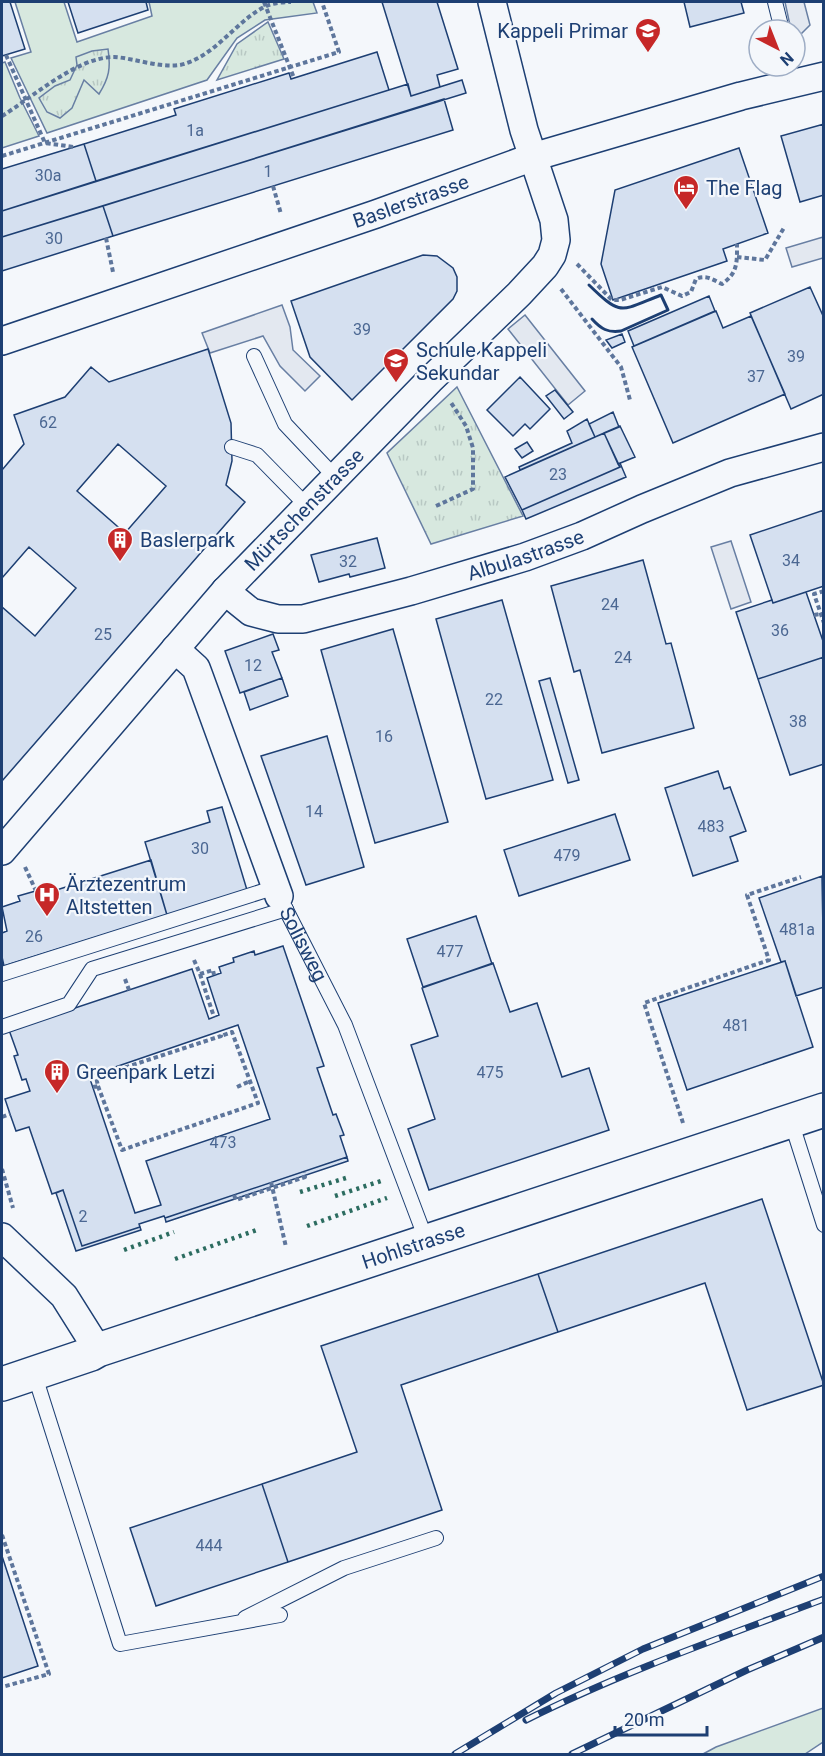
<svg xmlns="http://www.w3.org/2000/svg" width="825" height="1756" font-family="Roboto,sans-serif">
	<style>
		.green { fill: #d7e8df; stroke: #687fa3; stroke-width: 1.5 }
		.park { fill: url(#park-tufts); stroke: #687fa3; stroke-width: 1.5 }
		.parking { fill: #e3e8f0; stroke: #687fa3; stroke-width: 1.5 }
		.building { fill: #d5e0f0; stroke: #1d3f73; stroke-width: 1.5; fill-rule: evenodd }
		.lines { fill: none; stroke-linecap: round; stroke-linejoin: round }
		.service-casing { stroke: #1d3f73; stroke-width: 16 }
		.minor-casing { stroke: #1d3f73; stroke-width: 30 }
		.tertiary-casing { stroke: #1d3f73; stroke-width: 36 }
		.path { stroke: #5e769c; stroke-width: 4; stroke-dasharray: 4.5 3; stroke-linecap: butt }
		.service { stroke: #f4f7fb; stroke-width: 14 }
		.minor { stroke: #f4f7fb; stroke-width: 27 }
		.tertiary { stroke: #f4f7fb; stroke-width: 33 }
		.rail-casing { stroke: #1d3f73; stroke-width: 7 }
		.rail { stroke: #f4f7fb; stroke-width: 4.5; stroke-dasharray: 14; stroke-linecap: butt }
		.hedge { stroke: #2c6c60; stroke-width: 4.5; stroke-dasharray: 3 4.5; stroke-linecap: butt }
		.wall { stroke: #1d3f73; stroke-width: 3 }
		.labels { text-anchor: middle; stroke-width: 4.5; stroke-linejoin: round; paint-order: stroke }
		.number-label { font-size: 16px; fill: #4b6792 }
		.poi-label { font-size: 20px; fill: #1d3f73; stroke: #f4f7fb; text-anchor: start }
		.street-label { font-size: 20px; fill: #1d3f73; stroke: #f4f7fb }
	</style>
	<defs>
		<pattern id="park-tufts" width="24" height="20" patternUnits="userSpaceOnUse" patternTransform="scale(1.5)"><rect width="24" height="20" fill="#d7e8df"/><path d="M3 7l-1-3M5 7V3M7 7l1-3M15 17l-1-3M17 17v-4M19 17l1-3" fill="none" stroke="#b8c8c3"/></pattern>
	</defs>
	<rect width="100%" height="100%" fill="#f4f7fb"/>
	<path class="green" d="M15 2H64L77 42 152 16 149 2H313L317 13 265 20 237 38 207 80 47 133 11 58 31 52Z
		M5 62 20 98 39 136 2 148V63Z
		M823 1708V1742L805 1754H703L716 1747Z"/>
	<path class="park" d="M268 22 284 59 217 80 237 44Z
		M108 49C111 68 109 78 99 94L84 80 72 108 60 118 47 112 39 98 55 86 70 80 77 65 76 57 92 51Z
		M457 387 523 516 431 544 387 453Z"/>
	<path class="parking" d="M785 2H804L810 25 795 40V30H791Z
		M823 237V258L792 267 786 248Z
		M282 305 290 327 293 350 320 376 305 391 280 366 263 336 210 353 202 333Z
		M525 315 585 391 568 405 508 329Z
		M731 541 751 602 731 609 711 547Z"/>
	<path class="building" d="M2 2H10L25 49 2 56Z
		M68 2H146L148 10 78 33Z
		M382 2H437L458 69 437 75 440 87 411 96Z
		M684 2H741L744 13 690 27Z
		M377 52 389 90 96 181 84 144 176 115 174 109 289 73 291 79Z
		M462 80 466 93 2 237V211L408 84 411 96Z
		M444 99 453 130 113 236 103 206Z
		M824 124V195L800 202 781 136Z
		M84 144 96 181 2 211V169Z
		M739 148 768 233 723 249 727 261 613 300 601 264 615 190Z
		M103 206 113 236 2 271V237Z
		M423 255 437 256 453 268 457 277V291L453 299 352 400 310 357 291 301Z
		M810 287 824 318V394L791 409 750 313Z
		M709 296 715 311 634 346 628 331Z
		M716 311 723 328 751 316 785 394 673 443 632 347Z
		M622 334 625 342 612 348 606 340Z
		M208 349 231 423 232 461 226 485 245 502 2 781V607L35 636 76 588 29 547 2 578V470L24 444 14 415 65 397 91 367 109 382ZM118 444 166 486 125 533 77 491Z
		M520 377 550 409 530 429 525 424 513 436 487 410Z
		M555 390 573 412 564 419 546 396Z
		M613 412 619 427 595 437 589 424Z
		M587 419 595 437 520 470 519 467 572 443 567 431Z
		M620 426 635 457 618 464 604 433Z
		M604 433 620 467 522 510 505 477Z
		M527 442 533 451 522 458 515 449Z
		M620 463 626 477 526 519 522 510 620 467 618 464Z
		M824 510V586L773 603 750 535Z
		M377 538 385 568 350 577 349 574 319 582 311 555Z
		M643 560 666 644 671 643 694 728 602 753 580 670 574 672 551 586Z
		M806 592 824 644V657L758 679 736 612 772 600 773 603Z
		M502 600 553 780 486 799 436 619Z
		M393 629 448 822 375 843 321 650Z
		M273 634 279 650 272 652 282 678 240 693 225 651Z
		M824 657V764L790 775 758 679Z
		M282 678 288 696 250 710 244 692Z
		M550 678 579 780 568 783 539 681Z
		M327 736 364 867 306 885 261 756Z
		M718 771 724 789 730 787 746 831 730 837 738 861 693 876 665 788Z
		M222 807 247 890 167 915 145 842 210 822 207 811Z
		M615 814 630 860 519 896 504 850Z
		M151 860 167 915 4 966 2 957V933L7 931 2 907 20 901 18 896 46 888 47 893Z
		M822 876 824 987 796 996 785 961 781 962 759 898Z
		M476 916 492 964 423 987 407 939Z
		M283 946 324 1066 317 1068 333 1115 336 1114 344 1135 340 1136 347 1157 165 1218 164 1216 139 1224 140 1227 82 1246 63 1190 52 1194 29 1127 16 1131 10 1114 5 1099 30 1091 26 1079 22 1080 14 1056 18 1055 9 1030 192 969 209 1019 219 1015 207 978 221 973 219 967 234 962 233 958 254 951 255 955ZM238 1025 270 1119 146 1161 161 1205 135 1213 89 1076Z
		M785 961 813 1047 687 1090 658 1003Z
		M493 963 510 1012 537 1003 562 1077 589 1068 609 1130 429 1190 408 1129 435 1119 411 1045 438 1036 422 988Z
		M347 1157 348 1161 166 1222 165 1218Z
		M63 1190 82 1246 140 1227 141 1230 76 1251 56 1193Z
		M762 1199 824 1385 747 1410 705 1283 558 1332 538 1274Z
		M538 1274 558 1332 401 1385 442 1510 288 1562 262 1484 357 1452 321 1346Z
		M262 1484 288 1562 156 1606 130 1528Z
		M2 1556 38 1666 2 1678Z"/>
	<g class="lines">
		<defs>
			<g id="service">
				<path d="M775 2 782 30"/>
				<path d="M254 356 285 424 335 477"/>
				<path d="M232 447 257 455 307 506"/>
				<path id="s1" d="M279 896 345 1025 427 1242"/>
				<path d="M2 974 276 887"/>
				<path d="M2 1027 69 1004 92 969 286 909"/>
				<path d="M791 1121 824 1225"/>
				<path d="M34 1373 120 1644 280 1615"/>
				<path d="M245 1618 344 1568 436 1538"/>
			</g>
			<g id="minor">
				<path id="s2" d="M2 341 376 214 533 157 741 96 824 76"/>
				<path id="s3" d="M225 591 251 612 278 619H303L411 591 525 557 582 536 642 509 730 473 824 447"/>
				<path d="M175 649 196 668 199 676 279 896"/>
				<path id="s4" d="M2 851 225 591 430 380 519 294 545 266 552 255 556 240 554 220 524 130 492 2"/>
				<path d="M2 1237 64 1296 98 1350"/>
			</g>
			<g id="tertiary">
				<path id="s5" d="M2 1384 91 1354 98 1350 824 1110"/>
			</g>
		</defs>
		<use href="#service" class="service-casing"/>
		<use href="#minor" class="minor-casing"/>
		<use href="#tertiary" class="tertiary-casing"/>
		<path class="path" d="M264 2 294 78
			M6 55 45 143 74 147
			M2 116C33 97 77 57 114 57 135 58 167 71 187 63 218 52 236 22 264 7 272 3 283 2 291 2
			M2 156 339 52 322 2
			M273 186 281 214
			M106 238 113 272
			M737 257 765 260 785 226
			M577 264 612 300H620L662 287 682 296 691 292 696 279C706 274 713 280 722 284 738 273 737 262 737 244
			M561 289 621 367 630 400
			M436 506 473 489V448L466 426 450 401
			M824 591 814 594 824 623
			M814 615 820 614
			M25 867 36 891
			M194 960 200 974 213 970 214 975
			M200 974 214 1017
			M125 979 129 990
			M98 1086 122 1150 258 1103 232 1032 221 1036
			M93 1087 98 1086 96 1077 221 1036 220 1032
			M237 1087 250 1081
			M2 1117 10 1114
			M683 1123 644 1003 769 960 747 895 801 877
			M2 1169 13 1208
			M271 1182 286 1247
			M234 1195 236 1200 305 1177 304 1172
			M2 1535 49 1674 2 1687"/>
		<use href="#service" class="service"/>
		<use href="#minor" class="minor"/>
		<use href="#tertiary" class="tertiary"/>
		<defs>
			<path id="rail" d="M526 1720C622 1672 723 1637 824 1599
				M455 1754 556 1693 643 1649 824 1576
				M572 1754 747 1670 824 1637"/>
		</defs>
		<use href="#rail" class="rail-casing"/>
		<use href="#rail" class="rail"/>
		<path class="hedge" d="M300 1192 346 1178
			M335 1196 384 1180
			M307 1226 387 1198
			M124 1250 174 1232
			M175 1259 257 1230"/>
		<path class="wall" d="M589 285C622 317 620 311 661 295L668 310 621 331C608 333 601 329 592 319"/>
	</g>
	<defs>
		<symbol id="school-pin" viewBox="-11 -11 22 30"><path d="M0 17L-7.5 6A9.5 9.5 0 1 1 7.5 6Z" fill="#c62828" stroke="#f4f7fb"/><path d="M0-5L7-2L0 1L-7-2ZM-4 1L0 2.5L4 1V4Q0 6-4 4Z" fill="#fff"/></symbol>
		<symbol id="hotel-pin" viewBox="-11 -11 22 30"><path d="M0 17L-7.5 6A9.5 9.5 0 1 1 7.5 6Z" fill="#c62828" stroke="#f4f7fb"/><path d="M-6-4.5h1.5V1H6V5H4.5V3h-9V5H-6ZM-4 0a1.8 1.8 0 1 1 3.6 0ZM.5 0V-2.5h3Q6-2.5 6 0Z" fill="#fff"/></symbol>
		<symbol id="building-pin" viewBox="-11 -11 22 30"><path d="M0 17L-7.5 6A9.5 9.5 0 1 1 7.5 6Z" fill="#c62828" stroke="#f4f7fb"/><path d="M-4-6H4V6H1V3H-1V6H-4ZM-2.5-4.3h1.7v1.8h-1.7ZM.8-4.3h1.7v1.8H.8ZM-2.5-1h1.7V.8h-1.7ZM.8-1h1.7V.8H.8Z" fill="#fff"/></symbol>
		<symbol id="hospital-pin" viewBox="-11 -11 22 30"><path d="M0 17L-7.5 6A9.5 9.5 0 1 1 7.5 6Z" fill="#c62828" stroke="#f4f7fb"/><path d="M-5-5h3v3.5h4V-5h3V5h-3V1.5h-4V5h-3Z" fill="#fff"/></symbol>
	</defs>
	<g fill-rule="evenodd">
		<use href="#school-pin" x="633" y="16" width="30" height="40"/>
		<use href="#hotel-pin" x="671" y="173" width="30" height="40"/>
		<use href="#school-pin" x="381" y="346" width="30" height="40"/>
		<use href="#building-pin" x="105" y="525" width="30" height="40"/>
		<use href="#hospital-pin" x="32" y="880" width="30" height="40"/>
		<use href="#building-pin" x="42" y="1057" width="30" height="40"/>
	</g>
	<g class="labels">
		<g class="number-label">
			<text x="195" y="136">1a</text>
			<text x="268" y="177">1</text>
			<text x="48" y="181">30a</text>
			<text x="54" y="244">30</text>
			<text x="362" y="335">39</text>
			<text x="796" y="362">39</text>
			<text x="756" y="382">37</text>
			<text x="48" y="428">62</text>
			<text x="558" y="480">23</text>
			<text x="791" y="566">34</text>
			<text x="348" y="567">32</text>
			<text x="610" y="610">24</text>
			<text x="780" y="636">36</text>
			<text x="103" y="640">25</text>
			<text x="623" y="663">24</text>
			<text x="253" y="671">12</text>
			<text x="494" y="705">22</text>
			<text x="798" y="727">38</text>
			<text x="384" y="742">16</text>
			<text x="314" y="817">14</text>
			<text x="711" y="832">483</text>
			<text x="200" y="854">30</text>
			<text x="567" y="861">479</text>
			<text x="797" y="935">481a</text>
			<text x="34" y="942">26</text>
			<text x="450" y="957">477</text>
			<text x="736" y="1031">481</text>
			<text x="490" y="1078">475</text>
			<text x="223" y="1148">473</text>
			<text x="83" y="1222">2</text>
			<text x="209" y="1551">444</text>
		</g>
		<g class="poi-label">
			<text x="628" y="38" text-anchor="end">Kappeli Primar</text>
			<text x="706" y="195">The Flag</text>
			<text x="416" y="357">Schule Kappeli<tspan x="416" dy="23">Sekundar</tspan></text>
			<text x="140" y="547">Baslerpark</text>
			<text x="66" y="891">Ärztezentrum<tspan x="66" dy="23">Altstetten</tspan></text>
			<text x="76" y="1079">Greenpark Letzi</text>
		</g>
		<g class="street-label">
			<text dy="7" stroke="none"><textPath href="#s2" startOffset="432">Baslerstrasse</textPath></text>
			<text dy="7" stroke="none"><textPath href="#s4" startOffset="456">Mürtschenstrasse</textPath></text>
			<text dy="7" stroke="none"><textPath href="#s3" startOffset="318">Albulastrasse</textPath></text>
			<text dy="7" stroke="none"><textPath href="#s1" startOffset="54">Solisweg</textPath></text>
			<text dy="7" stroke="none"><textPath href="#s5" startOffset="434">Hohlstrasse</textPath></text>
		</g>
	</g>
	<rect width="825" height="1756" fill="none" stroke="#1d3f73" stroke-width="6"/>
	<g transform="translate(777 48) rotate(138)"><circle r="28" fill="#f4f7fb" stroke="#9eadc5" stroke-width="1.5"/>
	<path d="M0-4.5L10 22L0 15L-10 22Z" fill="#c62828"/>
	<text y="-9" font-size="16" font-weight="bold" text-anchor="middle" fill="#1d3f73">N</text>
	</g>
	<path d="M615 1726v9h92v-9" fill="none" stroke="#1d3f73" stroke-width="3"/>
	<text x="624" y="1726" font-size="18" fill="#1d3f73" stroke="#f4f7fb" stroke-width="4.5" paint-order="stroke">20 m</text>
</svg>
